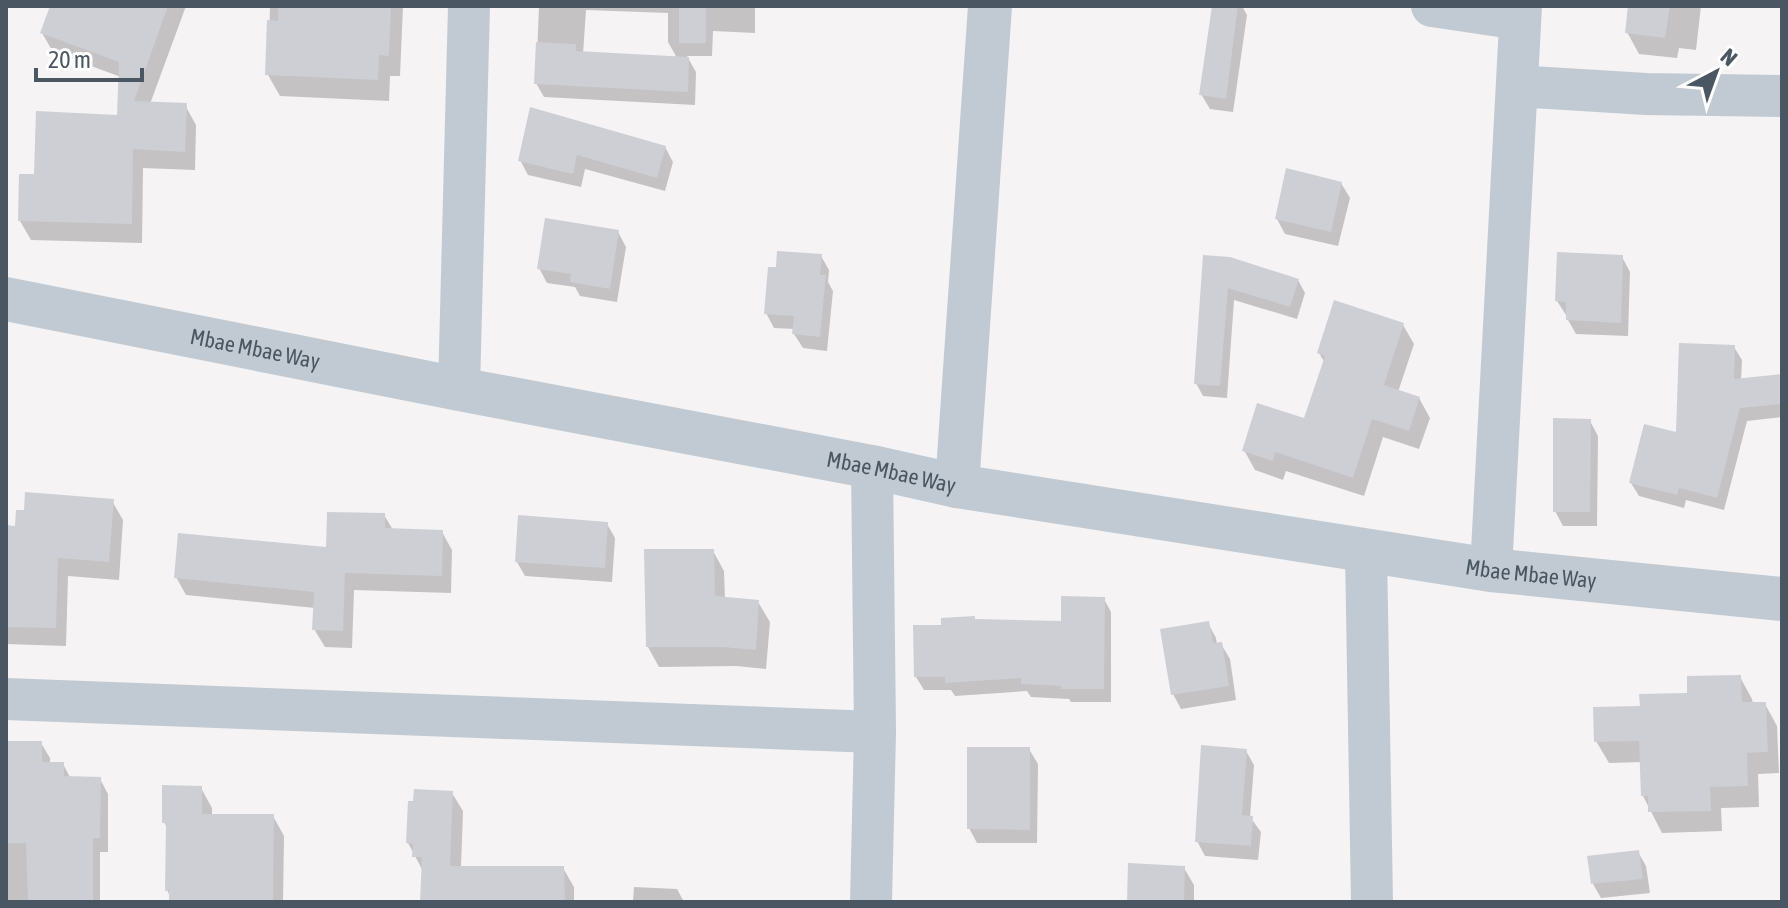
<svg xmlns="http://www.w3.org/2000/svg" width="1788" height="908" font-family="'Asap Condensed',sans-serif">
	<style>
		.shadow { fill: #0003; fill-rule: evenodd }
		.building { fill: #cdcfd5 }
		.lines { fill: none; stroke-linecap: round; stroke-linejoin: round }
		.minor { stroke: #c1cad2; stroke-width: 42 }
		.tertiary { stroke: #c1cad2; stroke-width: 44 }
		.labels { text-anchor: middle; stroke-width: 6; stroke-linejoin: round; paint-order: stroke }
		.street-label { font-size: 22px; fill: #4a5661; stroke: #fff }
	</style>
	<rect width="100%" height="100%" fill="#f5f3f3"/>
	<path class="shadow" d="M52 6H186L150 104 185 105 196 125 195 170 143 168 142 243 31 240 20 221 36 176 119 118 121 77 53 52 42 33Z
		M270 6H403L400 76H390L389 101 280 96 268 75Z
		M539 6H755V33L713 31 712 56H687L696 72 695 105 544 97 536 83ZM586 10 668 13V42L677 58 583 54Z
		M1214 6H1242L1247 15 1233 112 1210 109 1201 94Z
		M1630 6H1701L1696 50 1679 48 1677 58 1639 54 1627 32Z
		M532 110 665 147 673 162 665 191 585 169 581 187 528 175 520 160Z
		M1341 183 1350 198 1338 246 1285 234 1277 219Z
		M618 232 626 247 617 302 580 296 575 287 547 283 539 268Z
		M821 256 829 270 828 282 833 291 827 351 803 348 794 334 795 329 774 328 766 313 778 270Z
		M1205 257 1298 280 1305 293 1297 319 1234 300 1227 398 1203 396 1196 383Z
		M1622 257 1630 272 1628 336 1576 334 1568 320V316L1566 315 1557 301Z
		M1403 325 1414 344 1398 392 1419 398 1430 418 1419 449 1383 437 1364 496 1286 471 1283 480 1255 470 1244 450 1306 421 1325 363 1319 353Z
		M1734 347 1742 360 1741 381 1782 376V417L1747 421 1724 510 1686 500 1684 508 1639 496 1631 483 1678 435Z
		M1590 421 1598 436 1597 526H1563L1555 511Z
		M112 501 123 520 119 580 68 576 66 646 6 644V527L17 528Z
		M384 515 393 530 442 532 452 550 451 593 354 590 352 648 325 647 314 629 315 608 186 595 176 577 328 549Z
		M607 524 615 538 612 582 525 576 517 562Z
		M713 551 724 571 725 599 758 602 770 622 766 669 736 666 659 667 648 647Z
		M1104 599 1111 612V702H1071L1069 699 1031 697 1027 691 955 696 951 690H924L916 677 943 627 975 621 1063 623Z
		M1208 623 1216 638 1217 645 1221 644 1230 659 1236 700 1181 709 1173 694Z
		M1740 677 1752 699 1753 704H1765L1777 726 1779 773 1758 774 1759 807 1721 808 1722 831 1662 833 1643 796 1642 762 1609 763 1596 741 1642 708 1689 695Z
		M41 743 50 758V764H63L71 779H100L108 794V852H100V902H6V754Z
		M1029 749 1038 764 1037 843H977L969 828Z
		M1246 751 1254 765 1250 817 1261 832 1258 860 1205 856 1197 841Z
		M201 788 212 808V816H273L284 836 283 902H171V898L167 890 168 829 164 822Z
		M452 793 463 811 461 868H563L574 887V902H422L424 873 408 843Z
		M1638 852 1646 866 1650 893 1601 898 1593 884Z
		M1184 868 1194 885V902H1129Z
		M634 887 677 889 684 902H633Z"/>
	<path class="building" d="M50 6H168L134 101 187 103 185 152 133 149 132 224 18 221 19 174H34L36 111 117 115 119 62 40 33Z
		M278 6H391L389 56 379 55 378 80 265 75 267 20 278 21Z
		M679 6H706V43H679Z
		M1212 6H1238L1226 99 1199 95Z
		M1628 6H1670L1665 38 1625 33Z
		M536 42 576 44V51L689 57 688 92 534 84Z
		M530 107 666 146 657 178 577 155 573 174 518 161Z
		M1286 168 1342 182 1331 232 1275 219Z
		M545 218 619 230 610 289 570 282 571 274 537 269Z
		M777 251 822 254 820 275H826L820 337 792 334 794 316 764 314 768 267H776Z
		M1557 252 1623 255 1621 323 1566 320V302L1555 301Z
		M1203 255 1230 257 1299 279 1290 307 1228 288 1220 386 1194 384Z
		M1334 300 1404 323 1384 385 1420 397 1409 431 1372 419 1353 478 1275 452 1273 461 1242 451 1257 403 1304 418 1325 356 1317 353Z
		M1679 343 1735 345 1734 379 1782 374V404L1740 408 1717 498 1679 488 1677 495 1629 483 1644 424 1676 432Z
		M1553 418 1591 419 1590 512H1553Z
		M25 492 114 499 109 562 58 558 56 628 6 627V525L15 526 16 510H24Z
		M327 512 385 513V528L443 530 442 576 345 573 343 631 312 630 314 592 174 578 178 533 326 547Z
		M518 515 608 522 605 568 515 562Z
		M644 549H714L715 596 759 600 756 650 723 647H646Z
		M1061 596 1105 597 1104 689H1061V686L1021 684V678L945 683V677H914L913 625H941V618L975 616V619L1061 621Z
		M1209 621 1213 643 1222 642 1229 686 1171 695 1160 629Z
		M1741 675 1742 702H1766L1768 752 1747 753 1748 786 1710 787 1711 811 1648 812V796H1641L1639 741 1594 742 1593 707 1640 706 1639 694 1687 693V676Z
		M8 741H42V762H64V776L101 777 100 838H93V902H28L26 843H8Z
		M1201 745 1247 749 1242 815 1253 816 1251 846 1195 842Z
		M967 747H1030V830L967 829Z
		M162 785 202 786V814H274L273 902H169V890L165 891 166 823H162Z
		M414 789 453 791 450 866H564L565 902H420L422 857H412L413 844 406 843 408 801H413Z
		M1639 850 1643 879 1591 884 1587 856Z
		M1128 863 1185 866 1184 902H1127Z"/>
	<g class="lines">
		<path class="minor" d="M1432 6 1520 19
			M1517 86 1646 94 1782 96
			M459 389 469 6
			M1366 551 1372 902
			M1491 570 1521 6
			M6 699 875 732
			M871 902 875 732 872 467"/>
		<g class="tertiary">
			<path id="s1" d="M6 299 459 389 872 467 957 486 1491 570 1782 599"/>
			<path d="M957 486 990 6"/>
		</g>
	</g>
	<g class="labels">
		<g class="street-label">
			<text dy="8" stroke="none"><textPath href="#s1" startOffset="254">Mbae Mbae Way</textPath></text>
			<text dy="8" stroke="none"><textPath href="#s1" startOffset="902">Mbae Mbae Way</textPath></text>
			<text dy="8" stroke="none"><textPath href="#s1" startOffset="1550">Mbae Mbae Way</textPath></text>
		</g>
	</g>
	<rect width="1788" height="908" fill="none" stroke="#4a5661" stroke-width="16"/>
	<g transform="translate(1716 72) rotate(41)" stroke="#ffffff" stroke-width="6" paint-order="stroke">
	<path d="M0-6L14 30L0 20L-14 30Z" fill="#4a5661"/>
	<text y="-12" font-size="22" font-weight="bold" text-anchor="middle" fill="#4a5661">N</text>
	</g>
	<path d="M36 68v12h106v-12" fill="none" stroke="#4a5661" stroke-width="4"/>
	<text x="48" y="68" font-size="24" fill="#4a5661" stroke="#ffffff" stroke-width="6" paint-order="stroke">20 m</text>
</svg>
